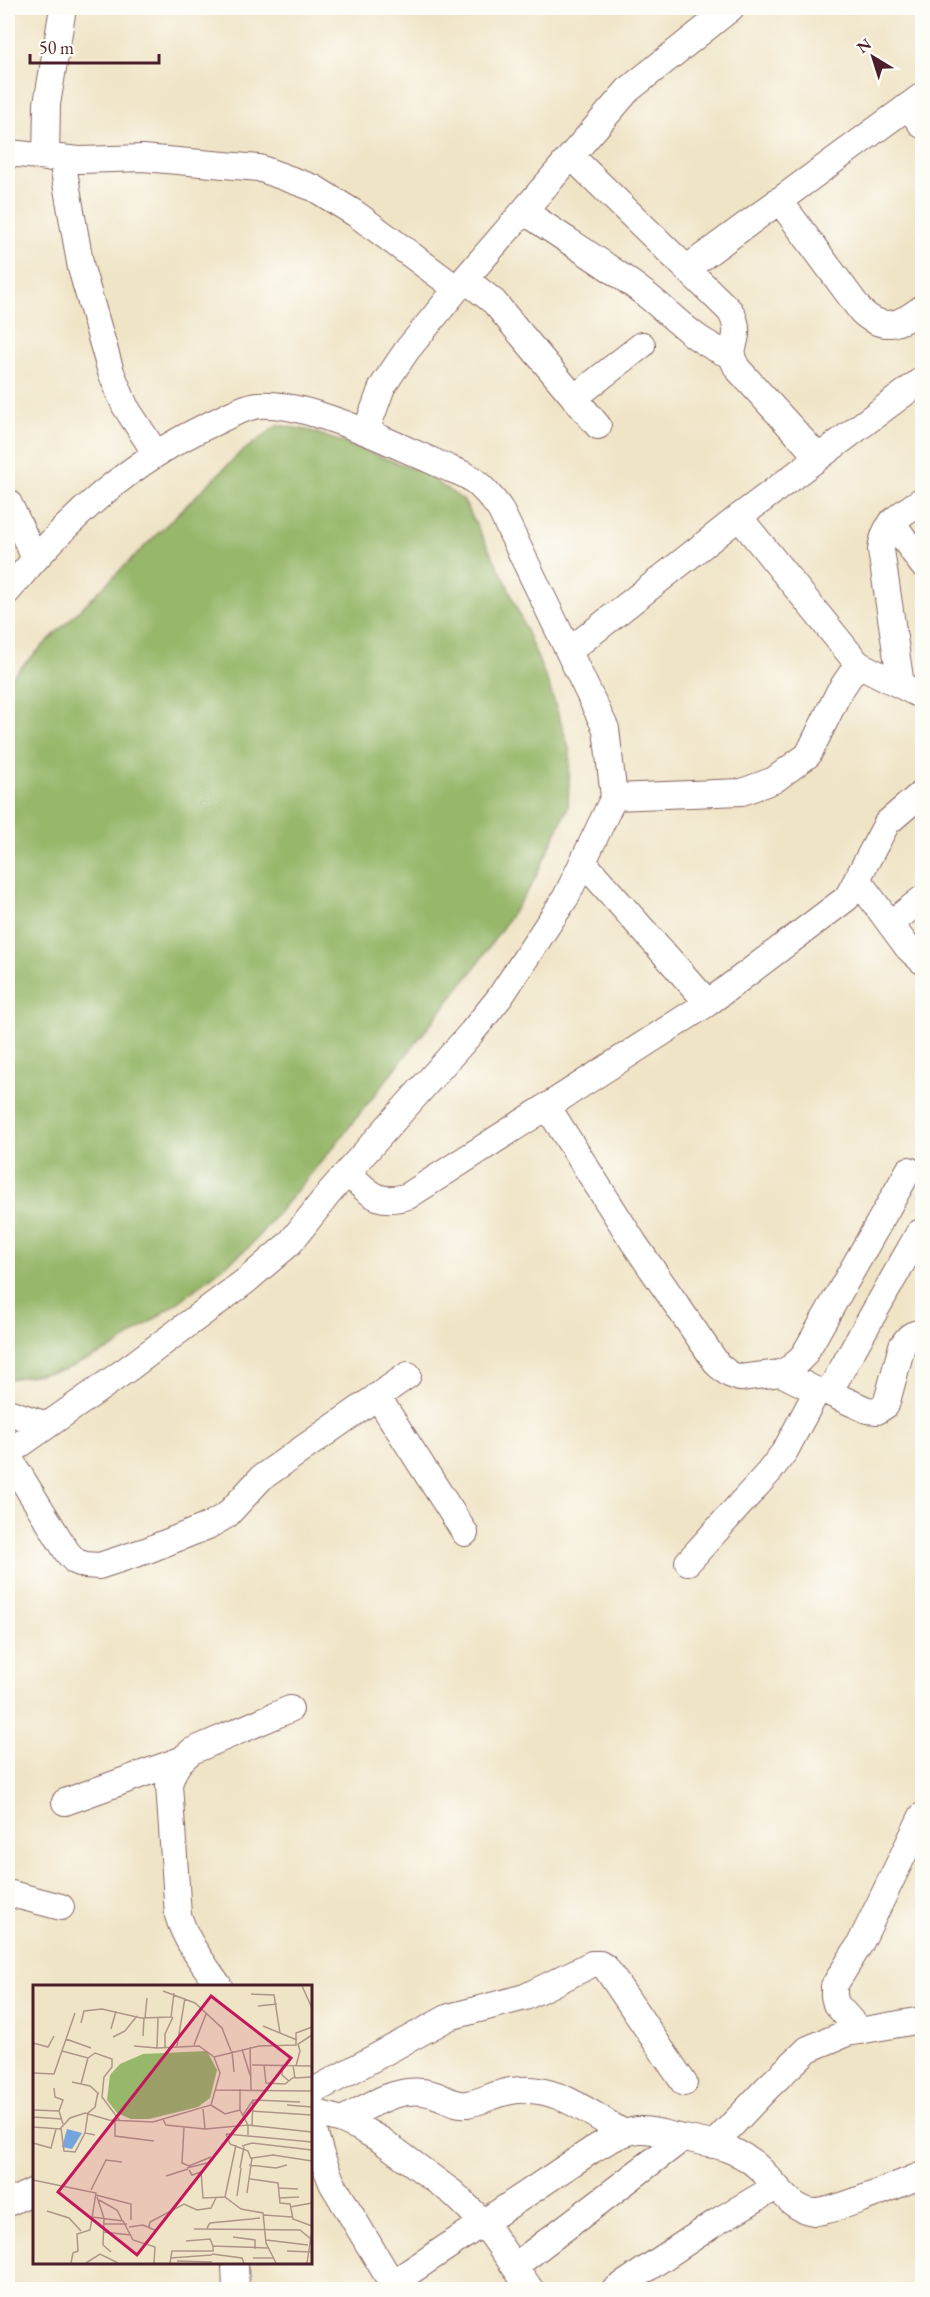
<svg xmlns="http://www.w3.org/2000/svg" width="930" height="2297" font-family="'EB Garamond',serif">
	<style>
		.forest { fill: #97b76b; stroke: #706b4b; stroke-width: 1.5 }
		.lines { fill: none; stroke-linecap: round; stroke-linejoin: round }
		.minor-casing { stroke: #846461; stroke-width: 28 }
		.minor { stroke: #fff; stroke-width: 26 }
		.inset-road { fill: none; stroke: #ae9588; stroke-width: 1.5 }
		.view { fill: #c2185b; fill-opacity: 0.15; stroke: #c2185b; stroke-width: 3 }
		.inset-edge { fill: none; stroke: #4a1f2b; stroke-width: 3 }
	</style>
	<rect width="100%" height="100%" fill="#fdfcf7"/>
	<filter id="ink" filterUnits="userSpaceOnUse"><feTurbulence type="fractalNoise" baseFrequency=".0167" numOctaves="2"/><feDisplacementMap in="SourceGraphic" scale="12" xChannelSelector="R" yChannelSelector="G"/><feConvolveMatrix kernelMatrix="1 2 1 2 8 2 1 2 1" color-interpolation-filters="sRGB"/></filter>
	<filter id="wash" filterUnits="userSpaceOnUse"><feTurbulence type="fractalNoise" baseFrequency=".008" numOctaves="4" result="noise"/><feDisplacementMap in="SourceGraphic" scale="24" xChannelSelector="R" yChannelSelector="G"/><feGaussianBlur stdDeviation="1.35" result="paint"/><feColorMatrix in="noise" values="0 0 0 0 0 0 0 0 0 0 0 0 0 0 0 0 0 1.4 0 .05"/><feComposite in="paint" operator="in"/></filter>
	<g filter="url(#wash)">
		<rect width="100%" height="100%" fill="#f0e4c6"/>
		<path class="forest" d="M278 425 311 431 420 471 463 500 505 580 548 683 570 751 568 807 533 883 474 969 331 1150 249 1247 180 1301 113 1348 64 1370 8 1379V680L238 455Z"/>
	</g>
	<g filter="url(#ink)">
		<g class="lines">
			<defs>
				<path id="minor" d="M908 106 922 125
					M8 153 80 160 143 158 259 168 314 188 356 214 457 289
					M571 156 730 311C740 327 736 338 731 355L737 368 818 457
					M46 158 47 104 63 8
					M62 160 81 268 111 372 125 406 156 454
					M779 200 861 311C883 332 900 325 922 308
					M524 211C565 240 610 266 649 297 676 319 697 343 731 355
					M686 269 922 96
					M465 279 494 302 598 426
					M574 398 642 345
					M366 431 382 387 407 350 465 279 628 90 731 8
					M8 502 35 558
					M739 517 858 664 922 696
					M892 522 922 564
					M8 591C65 521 130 461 213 423 228 416 243 407 259 405 295 402 361 429 394 444 412 452 430 460 448 468 456 471 465 474 472 479 484 488 492 498 500 509L606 729 614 797 566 897 500 997 472 1032 329 1193 290 1243 247 1280 129 1368 8 1453
					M569 651 739 517 922 380
					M901 685 881 550C884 521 900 516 922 500
					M614 797 742 792 774 780 808 755 839 692 858 664
					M583 862 708 1003
					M857 879 908 948 922 961
					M890 924 922 899
					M547 1106 634 1243 718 1365 729 1374 740 1378 781 1373 792 1367 804 1355 909 1170
					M347 1173C370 1192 376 1206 408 1196L708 1003 847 898 887 823 922 793
					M781 1373 817 1391H825L833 1385 919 1233
					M825 1391 867 1410 877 1411 886 1405 902 1346C908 1337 911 1333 922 1333
					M377 1396 465 1533
					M8 1412 47 1425
					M8 1456 67 1552 75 1561 85 1565 99 1566 148 1550 208 1526 227 1515 261 1478 408 1375
					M688 1562 769 1472 785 1451 817 1391
					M65 1802 181 1760
					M8 1893 61 1907
					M219 1986C203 1963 186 1942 178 1915L169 1785C173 1769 179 1761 192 1751L290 1709
					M860 2031 836 2004 834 1996V1986L860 1944 922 1816
					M310 2093 449 2017 525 1997 592 1964H600L606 1968 684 2083
					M310 2111 342 2120 358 2127 381 2140 453 2193 483 2222 531 2290
					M310 2117 321 2155 332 2183 396 2290
					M342 2120C370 2106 400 2084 432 2094 444 2097 455 2106 467 2104 482 2102 496 2093 511 2091 554 2083 589 2113 624 2133
					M713 2145 768 2087 808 2049 847 2033 922 2020
					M8 2203 34 2191
					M235 2265 236 2290
					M515 2266 683 2138
					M393 2283 592 2150C606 2142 621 2132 638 2130 650 2129 662 2133 674 2136 703 2142 735 2146 758 2167 776 2183 789 2209 814 2212 832 2213 902 2183 922 2175
					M615 2290 718 2221 776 2187"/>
			</defs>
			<use href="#minor" class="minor-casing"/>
			<use href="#minor" class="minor"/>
		</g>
	</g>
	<g transform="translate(33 1985)">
		<rect width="279" height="279" fill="#f0e4c6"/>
		<path d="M174 66 184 85 177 113 165 122 116 134H98L84 128 74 115 77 90 87 79 110 69Z" fill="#97b76b"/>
		<path d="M34 144 49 148 39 164 29 162Z" fill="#75a4df"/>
		<path class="inset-road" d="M269 1 279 23M130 6 162 18 189 43 198 66M218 9 241 10 247 48M225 21 244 19M112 33 114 13M48 38 51 26 69 24 108 33 138 32 141 8M230 41 264 55M78 44 83 26M110 51 111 33M80 52 92 46 104 31M33 54 58 63M0 58 15 62 21 51M161 60 173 29M101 61 124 63M144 61 152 13M217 62 218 105M132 64V49L140 32M209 64 217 90M29 66 55 73 62 68 79 74V82L71 92 69 112 87 136M199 66 201 87M181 72 226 61 263 60V48L279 42M219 80 279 81M231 80 233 98 252 99 261 92M249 81V90L256 96M260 81 262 93 278 92M263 81 267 66 265 59 279 50M0 88 21 89 42 28M39 97 57 101 66 109M48 99 55 73M21 103 22 112 30 115 26 126M207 104V125L215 140 279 147M183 105 279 106M178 120 192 129 207 125M254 120 279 122M170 124 172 144M0 125 26 126 30 139M219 126 279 130M210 130 220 115 267 117M0 132 29 134M130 134 133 140 172 144 215 140V150M82 136V151L121 156M219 140 220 115M0 142 27 144 37 133 52 128 76 135 120 137 178 120 187 88 181 72 166 61 124 63 125 33M151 142 149 178 156 181 178 172M28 143 31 166 42 167 52 148 62 150M52 148 55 128 62 122 65 107M193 149 279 157M193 149 197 159 215 166 218 174M0 158 18 163 23 144M209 161 219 158 279 165M216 180 243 183 254 180M154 183 174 178M207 183 211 162M156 185 159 190 168 187 170 213 192 212 208 224 230 228 233 258 243 278M133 191 155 184M217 194 245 198 247 218 257 219 260 234 279 241M0 195 63 208 57 245 44 249 45 266 40 268 38 278M246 203 265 204M58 205 73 175 89 177M214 208 219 173 240 170 279 176M63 210 98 219V235M204 211 208 183M64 212 71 233 70 260 78 267M192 212 203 160M246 213 266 212M66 215 84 225 89 235M257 222 279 218M14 226 36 233 48 246M231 230 259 232M59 232 90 236 100 255 122 262 121 278M71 239H94M96 242 110 240 124 246M116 242 117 237 151 219 164 225 178 223 183 213M174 243 177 238 227 233M161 244 267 245 279 255M70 247 98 250M200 252 222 255V264M233 255 275 260M153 256 177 254 180 261 235 263M254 266 279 267M179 269 209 273 211 278M137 273 179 270M220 273H240M144 276 179 277M53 278 67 269 85 278M137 278 139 266H180V261M274 278 279 245"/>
		<path class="view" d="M178 11 258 73 104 270 25 207Z"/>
		<rect width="279" height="279" class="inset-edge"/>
	</g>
	<rect width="930" height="2297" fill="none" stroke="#fdfcf7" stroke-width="30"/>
	<g transform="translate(873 57) rotate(322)" stroke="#fdfcf7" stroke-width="4.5" paint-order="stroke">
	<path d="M0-4.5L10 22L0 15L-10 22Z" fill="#4a1f2b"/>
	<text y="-9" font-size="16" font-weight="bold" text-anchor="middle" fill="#4a1f2b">N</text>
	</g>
	<path d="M30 54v9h129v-9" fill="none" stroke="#4a1f2b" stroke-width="3"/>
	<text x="39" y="54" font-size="18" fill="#4a1f2b" stroke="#fdfcf7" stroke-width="4.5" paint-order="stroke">50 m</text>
</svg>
